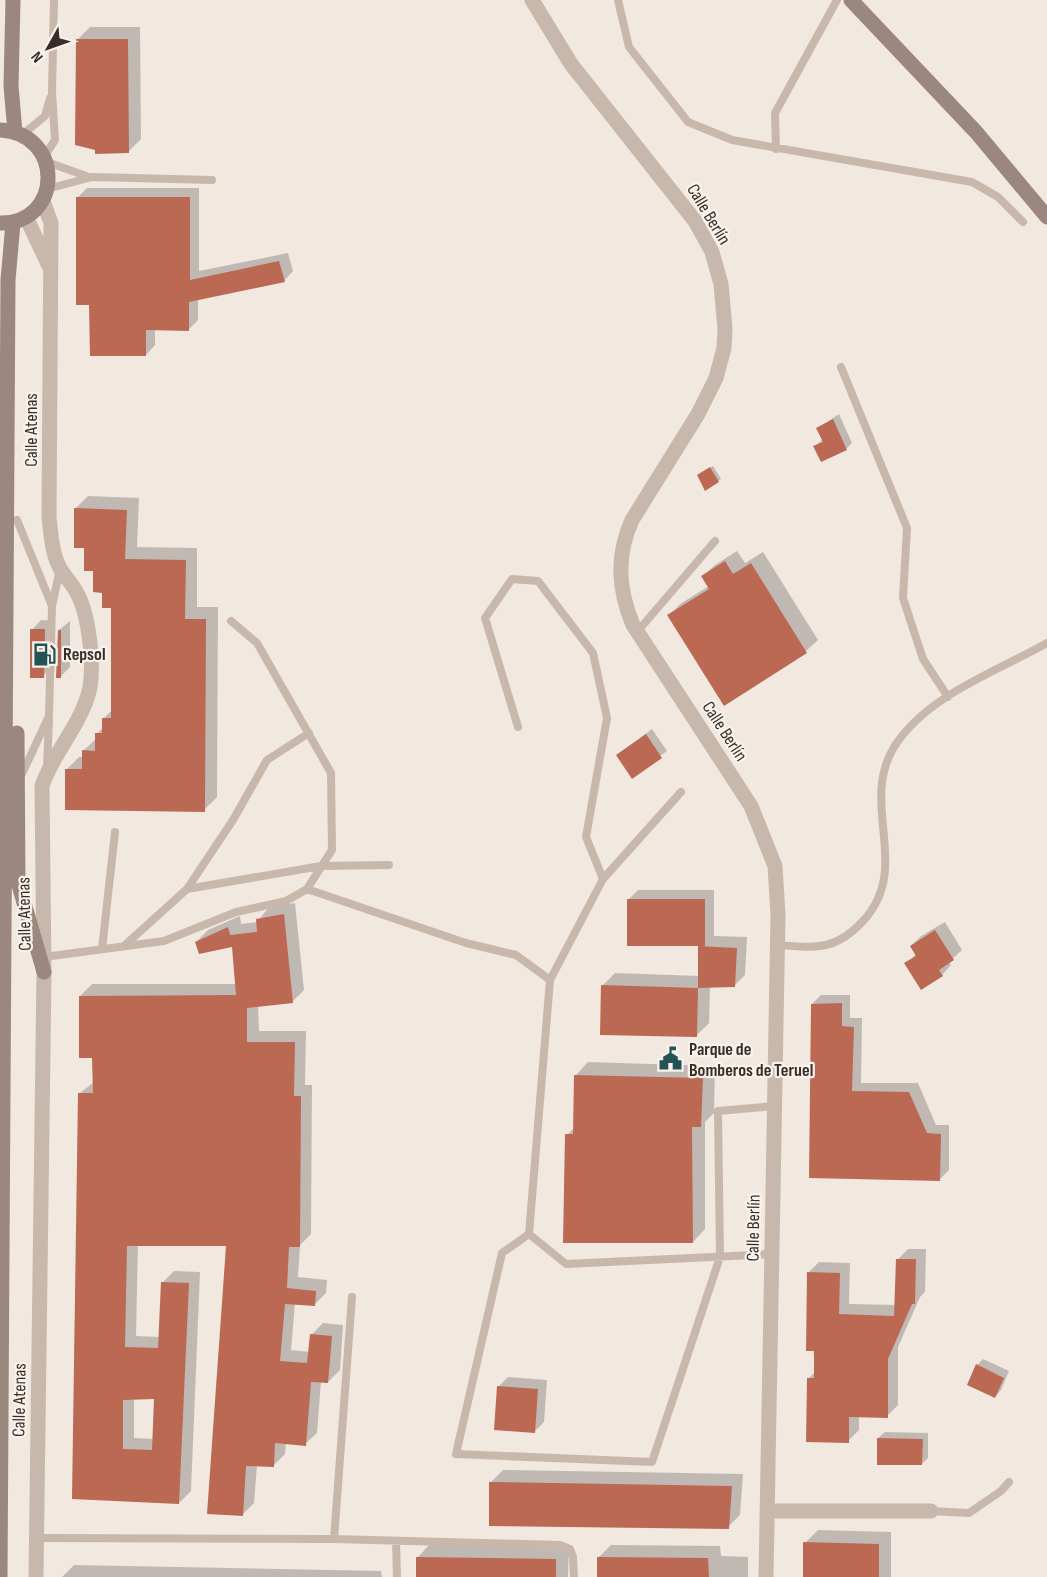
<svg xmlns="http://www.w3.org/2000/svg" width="1047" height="1577" font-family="'Sofia Sans Condensed',sans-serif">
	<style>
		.shadow { fill: #0003; fill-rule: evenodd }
		.building { fill: #bb6953; fill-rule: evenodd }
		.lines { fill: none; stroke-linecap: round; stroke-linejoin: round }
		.lane { stroke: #c8b8ac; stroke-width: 8 }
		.street { stroke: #c8b8ac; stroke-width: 15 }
		.secondary { stroke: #9c877e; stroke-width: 15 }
		.labels { text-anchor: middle; stroke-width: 4.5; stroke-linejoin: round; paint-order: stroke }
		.street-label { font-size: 18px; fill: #372e2a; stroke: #f9f2ec }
		.poi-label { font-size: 18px; font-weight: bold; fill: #372e2a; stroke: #f9f2ec; text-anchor: start }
	</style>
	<rect width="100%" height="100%" fill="#f1e8e0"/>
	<path class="shadow" d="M90 27H140L141 139 128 152 77 40Z
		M87 188H199V271L288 253 293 271 284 281 198 298V320L189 329H155V345L146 355 90 303 78 197Z
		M839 414 852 443 846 449 815 446 823 439 818 428Z
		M713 466 721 479 718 481 701 473Z
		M88 496 139 498 137 547 197 548V607H218L217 797 204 810 66 770 79 757H83V751L97 738V734L103 727V719L113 709V607L94 570 75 509Z
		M737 551 745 563 763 552 818 640 806 651 725 704 669 616 680 604 709 586 703 576 715 565Z
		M41 620 54 621 53 667 43 676 32 630Z
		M70 621V667L60 677 59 630Z
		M652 729 667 751 632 776 617 755Z
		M638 890H714V936L747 937 745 975 734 986H710L709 1023 696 1036 602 986 615 973 700 976V945L628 900Z
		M295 903 304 990 293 1001 258 1005 259 1031H306L305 1085H312L311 1234 300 1245 298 1277 327 1280 326 1293 314 1305 295 1303 291 1350 310 1352 311 1335 323 1323 343 1325 340 1370 328 1382 321 1381 317 1433 305 1444 286 1442 285 1454 273 1466 257 1465 254 1503 242 1515 227 1245 138 1244 136 1336 160 1337 162 1283 174 1271 200 1272 191 1491 179 1503 73 1498 80 1093 94 1082 93 1057 80 996 92 984H237L234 946 196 942 208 930 240 916 241 924 257 922 269 907ZM156 1397 154 1439 134 1438V1398Z
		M945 922 962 950 949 962 951 965 942 975 906 964 916 954 911 946 921 936Z
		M821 995H850V1018H862L861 1083H918L936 1125H949V1170L940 1179 811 1176 812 1004Z
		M588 1062 715 1066 714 1113 705 1122V1229L693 1242 567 1135 575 1127 576 1075Z
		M908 1249H926L925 1292 920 1297 898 1347V1405L887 1416H859V1430L848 1441 808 1379 815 1372 808 1273 819 1262 850 1263 849 1304 896 1305 897 1260Z
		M983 1359 1009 1371 1001 1390 995 1397 977 1365Z
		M508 1377 547 1380 544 1422 535 1431 498 1387Z
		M885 1432 928 1433V1458L922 1464 878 1438Z
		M503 1470 743 1474 740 1515 728 1527 491 1482Z
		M818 1530 891 1532V1577H804L805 1543Z
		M430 1544 569 1547 568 1577H417L418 1557Z
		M611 1545 720 1546 721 1556 748 1557V1577H598V1558Z
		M74 1565 381 1571 382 1577H62Z"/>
	<path class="building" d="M76 39H128L129 153 95 154V150L75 145Z
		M76 197H190V280L279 261 285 282 189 302V331L146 330V356H90L89 305H76Z
		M833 419 847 450 821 462 813 446 823 442 816 428Z
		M710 467 719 482 705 491 697 475Z
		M74 508 127 510 125 559 186 560 185 619H206L205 812 65 810V769H82V750L95 751V733H102V718H111V608H102V593L93 592V571H84V548H74Z
		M725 561 733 574 751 563 807 653 724 706 667 615 709 589 701 576Z
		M30 629H45L44 678H30Z
		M58 630H61V678H56Z
		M646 734 662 758 632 779 616 755Z
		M627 899H705V946H627Z
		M284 914 293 1003 247 1008V1042H295L294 1096H301L300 1247H289L287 1288 316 1291 315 1306 285 1304 280 1361 307 1363 310 1334 332 1336 328 1383 311 1382 306 1446 275 1443 274 1467 246 1466 243 1516 207 1514 226 1246H127L125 1347 158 1348 161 1282 189 1283 179 1504 72 1499 78 1093H93L92 1058H79V996L236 995 232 947 199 954 195 942 228 927 230 935 257 932 256 919ZM154 1399 152 1450 123 1449V1400Z
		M935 930 954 960 939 970 943 976 921 990 904 963 916 956 910 946Z
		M698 946 737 948 735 987 698 988Z
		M601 985 698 988 697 1037 600 1035Z
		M842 1003V1026L854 1027 852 1091 909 1092 927 1133 941 1134 940 1181 809 1178 811 1004Z
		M574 1075 703 1078 701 1127H692L693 1243H563L565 1134H573Z
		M896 1259H916L915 1304H912L888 1359V1418L849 1417V1443L806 1442 807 1378H814V1351H806L807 1272 840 1273 839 1314 894 1316Z
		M976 1364 1004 1378 995 1398 967 1385Z
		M497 1386 538 1389 535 1433 494 1430Z
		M877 1438 923 1439 922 1465H877Z
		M489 1482 732 1486 729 1529 489 1526Z
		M803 1542 879 1544V1577H803Z
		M416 1557 556 1559V1577H416Z
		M597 1557 708 1558 709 1577H597Z"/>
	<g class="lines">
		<path class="lane" d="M618 0 629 47 688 122 732 140 972 182 998 197 1023 222
			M22 135 45 116 50 98
			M776 149 775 113 837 0
			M44 157 55 140 52 92 54 0
			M47 162 89 177
			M47 189 92 177 212 180
			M841 367 907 528 903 598 923 659 948 697
			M17 520 52 606 49 716 21 776
			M52 606 60 569
			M637 632 715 541
			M518 727 485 618 512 579 538 581 593 653 607 718 586 837 603 879
			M47 767 49 720
			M681 792 603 879 550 980 529 1234 566 1264 772 1254
			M187 889 233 820 267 760 309 733
			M307 889 466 943 516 955 550 980
			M777 945C816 948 836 951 864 920 912 866 859 805 894 747 927 695 996 672 1047 643
			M124 946 187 889 321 866 389 865
			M102 949 115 832
			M44 957 164 941 236 912 286 901 307 889 332 850 331 773 257 643 231 621
			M529 1234 502 1253 456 1454 652 1462 720 1257 718 1111 774 1106
			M931 1511 969 1513 1001 1491 1009 1482
			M37 1538 334 1539 560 1545 570 1549 573 1557 574 1577
			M334 1539 352 1297
			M396 1541 397 1577"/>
		<path class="street" d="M532 0 571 64 695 221 712 252 721 284 725 329 724 348 716 378 698 414 632 520C616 556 618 589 633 625L751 806 775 866 778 915 766 1577
			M26 217 49 266
			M767 1511H931
			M36 1577 44 972 42 786C53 752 83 723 90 687 94 663 89 615 77 593 73 585 66 578 61 570 52 555 51 535 49 517L51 223 43 201"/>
		<path class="secondary" d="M13 0 11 86 15 132
			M851 0 976 132 1047 217
			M0 130C65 133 63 224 0 223
			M17 733 18 882 44 972
			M0 1577 8 280 13 223"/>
	</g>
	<defs>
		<symbol id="fuel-bare" viewBox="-9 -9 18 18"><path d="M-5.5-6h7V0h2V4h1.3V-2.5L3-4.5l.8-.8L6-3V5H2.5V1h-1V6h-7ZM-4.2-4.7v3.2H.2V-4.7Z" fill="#235355" stroke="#f9f2ec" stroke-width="2.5" paint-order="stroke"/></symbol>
		<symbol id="civic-bare" viewBox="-9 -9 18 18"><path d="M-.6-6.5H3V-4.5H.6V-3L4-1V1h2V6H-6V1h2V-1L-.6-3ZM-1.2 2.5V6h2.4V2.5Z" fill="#235355" stroke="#f9f2ec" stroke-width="2.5" paint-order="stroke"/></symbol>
	</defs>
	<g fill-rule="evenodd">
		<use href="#fuel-bare" x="28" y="638" width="33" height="33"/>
		<use href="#civic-bare" x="654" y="1042" width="33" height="33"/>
	</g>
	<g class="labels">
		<g class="street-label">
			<text transform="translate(709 214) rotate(59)" y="6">Calle Berlín</text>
			<text transform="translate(31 430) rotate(-90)" y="6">Calle Atenas</text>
			<text transform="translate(725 731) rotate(57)" y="6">Calle Berlín</text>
			<text transform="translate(24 914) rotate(-91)" y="6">Calle Atenas</text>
			<text transform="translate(753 1228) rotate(-89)" y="6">Calle Berlín</text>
			<text transform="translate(19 1400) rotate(-89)" y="6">Calle Atenas</text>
		</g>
		<g class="poi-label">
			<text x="63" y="660">Repsol</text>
			<text x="689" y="1055">Parque de<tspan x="689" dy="21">Bomberos de Teruel</tspan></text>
		</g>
	</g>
	<g transform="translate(48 48) rotate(230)" stroke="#f9f2ec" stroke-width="4.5" paint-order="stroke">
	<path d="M0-4.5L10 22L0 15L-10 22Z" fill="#372e2a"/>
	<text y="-9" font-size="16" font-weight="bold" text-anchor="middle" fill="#372e2a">N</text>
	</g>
</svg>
